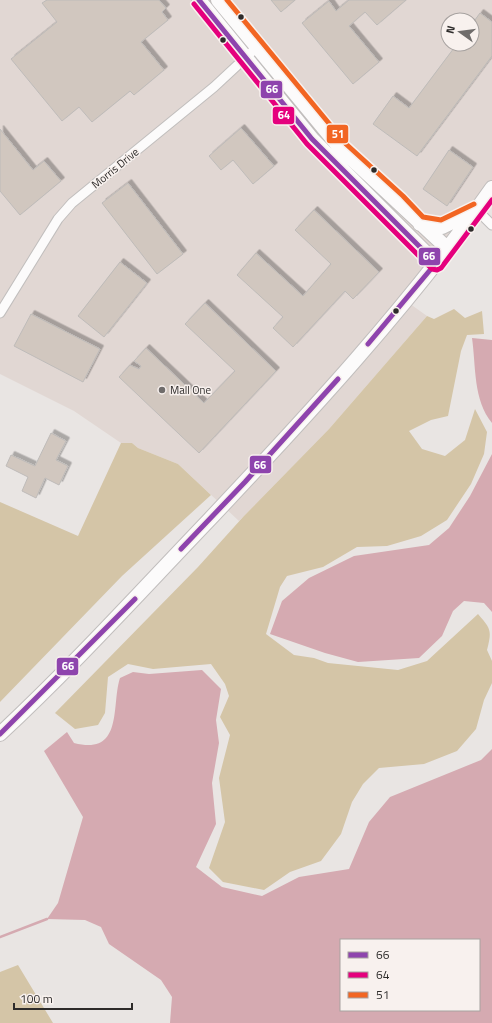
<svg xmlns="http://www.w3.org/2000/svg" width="492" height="1023" font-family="'Titillium Web',sans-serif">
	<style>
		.built { fill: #e1d7d3; fill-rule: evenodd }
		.forest { fill: #d4c5a7 }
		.water { fill: #d5aab1; fill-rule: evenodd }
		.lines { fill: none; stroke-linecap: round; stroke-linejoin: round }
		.stream { stroke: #d5aab1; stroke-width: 2.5 }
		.building { fill: #d1c7bf; stroke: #bebbb9; filter: url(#shadow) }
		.street-casing { stroke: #c1bebd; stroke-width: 11 }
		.primary-casing { stroke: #c1bebd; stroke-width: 16 }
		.street { stroke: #fcfbfb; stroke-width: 9 }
		.primary { stroke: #fcfbfb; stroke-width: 14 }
		.bus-1-casing { stroke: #f8f1ee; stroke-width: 8 }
		.bus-2-casing { stroke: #f8f1ee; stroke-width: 8 }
		.bus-3-casing { stroke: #f8f1ee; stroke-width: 8 }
		.bus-1 { stroke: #8e44ad; stroke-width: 5 }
		.bus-2 { stroke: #e5007d; stroke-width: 5 }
		.bus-3 { stroke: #f26522; stroke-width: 5 }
		.bus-dot { fill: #2d2b2a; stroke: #f8f1ee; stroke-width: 1.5 }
		.poi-dot { fill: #6f6c6b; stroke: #f8f1ee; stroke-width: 1.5 }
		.labels { text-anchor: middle; stroke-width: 3; stroke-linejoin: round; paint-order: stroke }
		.street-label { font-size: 11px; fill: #2d2b2a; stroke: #f8f1ee }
		.poi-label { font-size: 11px; fill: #2d2b2a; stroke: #f8f1ee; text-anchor: start }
		.line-badge { stroke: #f8f1ee; stroke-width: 1.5 }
		.badge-label { font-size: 11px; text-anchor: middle; font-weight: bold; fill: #fff }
	</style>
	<defs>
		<filter id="shadow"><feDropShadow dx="3.5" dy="-3.5" stdDeviation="0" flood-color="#0004"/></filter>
	</defs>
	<rect width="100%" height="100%" fill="#e9e5e3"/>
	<path class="built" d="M0 0H492V187L406 301 427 316 329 429 239 521 178 464 138 448 132 443H121L74 411 0 374ZM448 20H472V44H448Z"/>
	<path class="forest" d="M454 309 465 318 482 311 484 334 467 335 461 351 448 416 431 420 409 431 422 449 445 456 465 440 475 409 487 432 484 454 471 484 447 520 421 536 387 546 357 547 323 567 287 576 280 587 266 634 294 655 314 658 328 663 398 670 427 661 478 614C491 629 492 630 487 650L492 661V683L484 700 476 729 457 751 424 764 379 768 363 784 352 802 341 834 321 861 290 872 264 890 223 882 209 868 225 822 219 778 230 735 220 717 229 696 225 684 211 664 153 669 128 664 108 677 105 713 98 725 75 729 55 713 198 567 243 517 329 429 427 316 434 319Z
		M121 443H132L138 448 178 464 211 495 122 576 0 702V502L78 536Z
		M18 965 53 1023H0V972Z"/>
	<path class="water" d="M472 338 492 340V423C473 400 476 366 472 338Z
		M492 454V612L484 603 464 601 453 611 442 636 419 658 358 662 325 653 270 634 282 601 309 578 354 556 429 545 449 528 470 496Z
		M202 670 221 689 216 720 219 743 212 783 216 824 196 867 222 887 262 896 299 877 349 869 369 822 390 797 481 760 492 749V1023H170L172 997 161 980 109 944 101 927 85 920 47 919 58 903 83 817 44 751 67 732 74 743C124 756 111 705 120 678L133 672 149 674ZM341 940H479V1010H341Z"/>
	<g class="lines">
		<path class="stream" d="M0 937 47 919"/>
	</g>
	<path class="building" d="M47 0H159L166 8 162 12 168 20 141 42 164 70 134 95 130 91 92 122 79 107 62 121 11 59 57 22 42 3Z
		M271 0H295L281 12Z
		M349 0H406L377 25 365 12 349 26 379 62 353 84 302 23 329 1 336 11Z
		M480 13 492 22V56L417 156 373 124 393 96 409 108 457 44H472V24Z
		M241 128 274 166 253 184 233 160 221 170 209 156Z
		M0 129 33 170 44 161 61 181 20 215 0 191Z
		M449 150 473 167 447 206 423 189Z
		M128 183 183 254 157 274 102 203Z
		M314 210 379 272 353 299 345 291 293 347 273 328 283 317 237 275 256 253 303 296 331 264 295 230Z
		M120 262 147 283 104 337 78 316Z
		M205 303 276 371 199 453 119 377 130 365 139 369 141 366 134 361 146 348 204 403 235 371 185 324Z
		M31 314 100 349 83 382 14 346Z
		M51 433 66 441 56 460 68 466 59 485 45 478 36 498 22 491 28 477 6 466 11 455 35 466Z"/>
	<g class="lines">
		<defs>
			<path id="street" d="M477 210 492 225
				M0 313 58 219 72 203 214 87 257 47"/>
			<path id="primary" d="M199 0 312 139 436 263
				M218 0 341 149 447 248
				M420 224 442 227 474 211
				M0 734C73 666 140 592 209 520 307 416 409 306 492 188"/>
		</defs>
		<use href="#street" class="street-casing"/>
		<use href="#primary" class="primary-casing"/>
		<use href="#street" class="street"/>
		<use href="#primary" class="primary"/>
		<defs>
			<path id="bus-1" d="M199 0 312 139 436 263 368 344
				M181 549 245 482 338 379
				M0 734 135 599"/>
			<path id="bus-2" d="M194 4 307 144 432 269 437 270 441 268 492 200"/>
			<path id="bus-3" d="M227 0 346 144 403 196 423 217 441 220 474 204"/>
		</defs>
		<use href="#bus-1" class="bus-1-casing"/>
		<use href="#bus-2" class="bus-2-casing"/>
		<use href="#bus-3" class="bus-3-casing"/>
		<use href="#bus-1" class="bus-1"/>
		<use href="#bus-2" class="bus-2"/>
		<use href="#bus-3" class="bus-3"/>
	</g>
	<g class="bus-dot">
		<circle cx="241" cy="17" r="3.5"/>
		<circle cx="223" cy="40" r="3.5"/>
		<circle cx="374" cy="170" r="3.5"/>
		<circle cx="471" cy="229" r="3.5"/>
		<circle cx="396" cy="311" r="3.5"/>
	</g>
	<circle class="poi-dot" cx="162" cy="390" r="4"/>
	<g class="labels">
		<g class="street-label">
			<text transform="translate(115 168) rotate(-39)" y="4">Morris Drive</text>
		</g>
		<g class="poi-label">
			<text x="170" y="394">Mall One</text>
		</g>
	</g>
	<g class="line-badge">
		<rect x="260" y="80" width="23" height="19" rx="4" fill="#8e44ad"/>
		<rect x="272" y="106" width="23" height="19" rx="4" fill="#e5007d"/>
		<rect x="326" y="124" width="23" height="20" rx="4" fill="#f26522"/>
		<rect x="418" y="247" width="23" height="19" rx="4" fill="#8e44ad"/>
		<rect x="249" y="455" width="23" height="19" rx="4" fill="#8e44ad"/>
		<rect x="56" y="657" width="23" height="19" rx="4" fill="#8e44ad"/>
	</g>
	<g class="badge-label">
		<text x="272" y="93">66</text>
		<text x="284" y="119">64</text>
		<text x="338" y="138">51</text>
		<text x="429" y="260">66</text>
		<text x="260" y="469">66</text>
		<text x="68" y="670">66</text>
	</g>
	<rect x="340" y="939" width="140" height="72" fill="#f8f1ee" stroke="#a7a2a0"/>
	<rect x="348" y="952" width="20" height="6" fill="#8e44ad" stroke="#a7a2a0"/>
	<text x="376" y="959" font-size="12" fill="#2d2b2a">66</text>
	<rect x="348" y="972" width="20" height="6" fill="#e5007d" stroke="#a7a2a0"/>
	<text x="376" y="979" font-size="12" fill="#2d2b2a">64</text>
	<rect x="348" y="992" width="20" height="6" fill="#f26522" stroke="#a7a2a0"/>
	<text x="376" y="999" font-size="12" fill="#2d2b2a">51</text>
	<g transform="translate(460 32) rotate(284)"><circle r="19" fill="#f8f1ee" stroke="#a7a2a0"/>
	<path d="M0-3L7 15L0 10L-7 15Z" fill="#6f6c6b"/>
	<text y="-6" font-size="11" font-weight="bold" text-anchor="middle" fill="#2d2b2a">N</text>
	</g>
	<path d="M14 1003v6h118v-6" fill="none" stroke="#2d2b2a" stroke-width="2"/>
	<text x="20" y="1003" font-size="12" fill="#2d2b2a" stroke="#f8f1ee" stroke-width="3" paint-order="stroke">100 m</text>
</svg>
